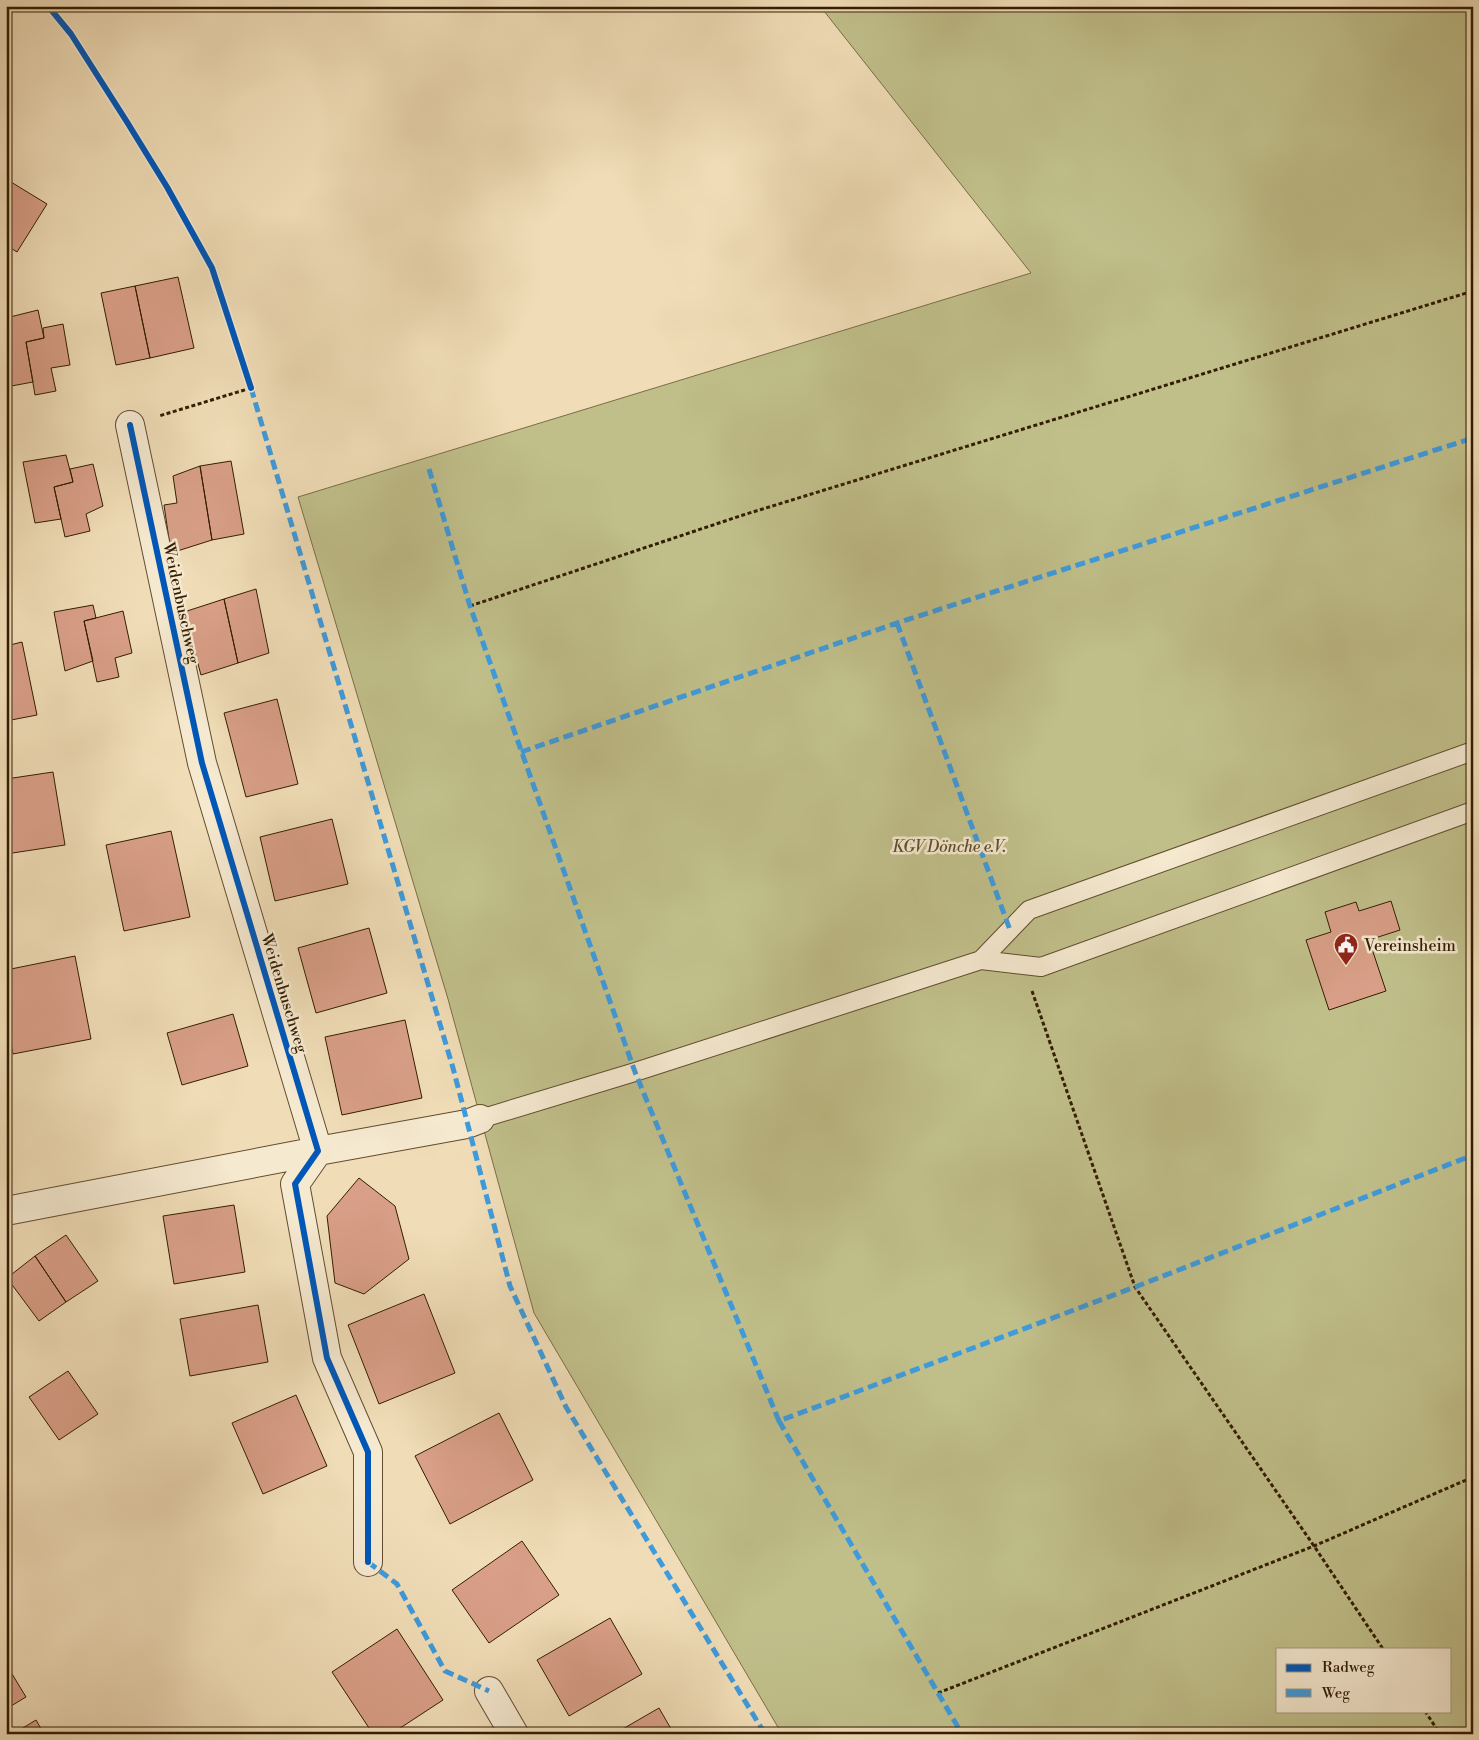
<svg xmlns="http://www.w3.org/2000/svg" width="1479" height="1740" font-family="'Libre Bodoni',serif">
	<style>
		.green { fill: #c0bf8a; stroke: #7a6e46; fill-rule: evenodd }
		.building { fill: #d99f88; stroke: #331d02 }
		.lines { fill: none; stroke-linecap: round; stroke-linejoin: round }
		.service-casing { stroke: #624d2f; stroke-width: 20 }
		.minor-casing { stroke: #624d2f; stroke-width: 30 }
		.path { stroke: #331d02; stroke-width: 3; stroke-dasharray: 4 2.5; stroke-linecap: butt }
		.service { stroke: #f5e9d0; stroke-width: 18 }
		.minor { stroke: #f5e9d0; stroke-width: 28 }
		.quiet { stroke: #3e9bdd; stroke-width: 5; stroke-dasharray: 10 5; stroke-linecap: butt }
		.cycleway-casing { stroke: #f5e9d0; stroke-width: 9 }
		.cycleway { stroke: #0057b8; stroke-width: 6 }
		.labels { text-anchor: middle; stroke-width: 5; stroke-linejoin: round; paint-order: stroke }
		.street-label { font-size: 16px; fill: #331d02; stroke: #f5e9d0 }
		.park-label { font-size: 16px; font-style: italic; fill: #5d4e2b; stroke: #f5e9d0 }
		.poi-label { font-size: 16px; fill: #331d02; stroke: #f5e9d0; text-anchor: start }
	</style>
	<rect width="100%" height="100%" fill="#f0ddb7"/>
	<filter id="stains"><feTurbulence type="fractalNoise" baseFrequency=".004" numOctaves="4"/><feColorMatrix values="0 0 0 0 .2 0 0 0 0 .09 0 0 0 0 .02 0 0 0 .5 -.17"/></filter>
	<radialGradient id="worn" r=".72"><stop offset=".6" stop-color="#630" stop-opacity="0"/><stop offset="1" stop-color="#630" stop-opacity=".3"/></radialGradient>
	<path class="green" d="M820 6H1473V1734H782L534 1313 448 999 298 497 1031 273ZM1278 1649H1450V1711H1278Z"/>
	<path class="building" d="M6 179 47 204 17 252 6 245Z
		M178 277 194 348 150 358 135 286Z
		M135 286 150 358 116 365 101 293Z
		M38 310 44 338 26 342 33 382 6 387V318Z
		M63 324 70 365 51 368 56 391 35 395 26 342 44 338 43 328Z
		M66 455 73 482 54 487 61 519 35 523 23 462Z
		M231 461 244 534 212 540 200 466Z
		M93 464 103 506 86 514 90 531 65 537 54 487 73 482 70 469Z
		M200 466 212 540 171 553 164 505 177 503 173 476Z
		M256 589 269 653 238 663 224 599Z
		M224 599 238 663 201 675 184 612Z
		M93 605 96 618 84 621 93 661 65 671 54 612Z
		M123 611 132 653 115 658 119 677 97 682 84 621Z
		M22 642 37 715 6 721V646Z
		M277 699 298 784 246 797 224 713Z
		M53 772 65 845 6 854V779Z
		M332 819 348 884 275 901 260 837Z
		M171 831 190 917 124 931 106 845Z
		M1391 901 1400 930 1369 940 1386 991 1329 1010 1306 940 1331 932 1325 912 1356 902 1359 911Z
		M369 928 387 993 316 1013 298 948Z
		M75 956 91 1039 13 1054 6 1018V970Z
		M233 1014 248 1066 182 1085 167 1033Z
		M405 1020 422 1098 342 1115 325 1037Z
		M359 1178 395 1206 409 1259 364 1294 335 1283 327 1216Z
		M234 1205 245 1272 174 1284 163 1216Z
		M66 1235 98 1281 66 1302 35 1256Z
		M35 1256 66 1302 39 1321 7 1278Z
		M424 1294 455 1373 379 1404 348 1325Z
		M258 1305 268 1362 190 1376 180 1319Z
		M68 1371 98 1414 59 1440 29 1397Z
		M296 1395 327 1466 263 1494 232 1423Z
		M499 1413 533 1480 450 1524 415 1456Z
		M522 1541 559 1595 489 1643 452 1590Z
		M610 1618 642 1674 569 1716 537 1660Z
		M397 1629 443 1700 391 1734H373L332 1672Z
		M6 1664 26 1697 6 1709Z
		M659 1708 674 1734H614Z
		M36 1720 44 1734H13Z
		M467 1728 471 1734H457Z"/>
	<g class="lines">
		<defs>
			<path id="service" d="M981 960 1029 910 1473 751
				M480 1119 635 1072 981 960 1041 967 1473 811"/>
			<path id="minor" d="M130 425 202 763 318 1151 295 1184 327 1358 368 1452V1562
				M6 1211 318 1151 467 1124 480 1119
				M489 1691 514 1734"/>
		</defs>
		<use href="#service" class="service-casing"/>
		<use href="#minor" class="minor-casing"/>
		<path class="path" d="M48 6 71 34 127 122 167 187 212 268 251 388 159 416
			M470 606 743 515 1473 291
			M1032 991 1135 1287 1314 1546 1383 1649
			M938 1693 1314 1546 1473 1477
			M1425 1711 1440 1734"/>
		<use href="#service" class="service"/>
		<use href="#minor" class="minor"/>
		<path class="quiet" d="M251 388 453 1068 510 1286 566 1407 765 1734
			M429 469 470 606 635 1072 779 1421 1135 1287 1473 1155
			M897 623 1010 930
			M521 752 897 623 1473 438
			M779 1421 962 1734
			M368 1562 397 1584 445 1671 489 1691"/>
		<defs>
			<path id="cycleway" d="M48 6 71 34 127 122 167 187 212 268 251 388
				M130 425 202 763 318 1151 295 1184 327 1358 368 1452V1562"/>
		</defs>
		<use href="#cycleway" class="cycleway-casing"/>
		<use href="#cycleway" class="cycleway"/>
	</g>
	<defs>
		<symbol id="civic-pin" viewBox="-11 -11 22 30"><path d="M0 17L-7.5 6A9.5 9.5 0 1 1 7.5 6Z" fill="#8f2418" stroke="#f5e9d0"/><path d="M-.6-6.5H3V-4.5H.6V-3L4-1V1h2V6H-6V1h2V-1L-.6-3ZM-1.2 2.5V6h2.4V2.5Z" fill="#fff"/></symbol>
	</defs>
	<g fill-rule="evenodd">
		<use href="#civic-pin" x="1332" y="931" width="28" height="38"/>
	</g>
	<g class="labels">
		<g class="street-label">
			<text transform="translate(182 603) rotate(78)" y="6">Weidenbuschweg</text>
			<text transform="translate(285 993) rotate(73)" y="6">Weidenbuschweg</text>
		</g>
		<g class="park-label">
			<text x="949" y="852">KGV Dönche e.V.</text>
		</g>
		<g class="poi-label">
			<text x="1364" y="951">Vereinsheim</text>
		</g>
	</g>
	<rect width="1479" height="1740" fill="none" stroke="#f0ddb7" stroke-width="25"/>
	<rect x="8" y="8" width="1464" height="1725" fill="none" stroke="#331d02" stroke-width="2.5"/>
	<rect x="12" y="12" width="1454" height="1715" fill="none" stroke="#331d02"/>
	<rect x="1276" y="1648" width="175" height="65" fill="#f5e9d0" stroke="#a7977e"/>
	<rect x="1286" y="1664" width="25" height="8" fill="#0057b8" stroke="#a7977e"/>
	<text x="1322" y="1672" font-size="15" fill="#331d02">Radweg</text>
	<rect x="1286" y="1689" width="25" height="8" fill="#3e9bdd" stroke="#a7977e"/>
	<text x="1322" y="1698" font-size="15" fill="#331d02">Weg</text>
	<rect width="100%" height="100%" filter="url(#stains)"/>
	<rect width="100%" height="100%" fill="url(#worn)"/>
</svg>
